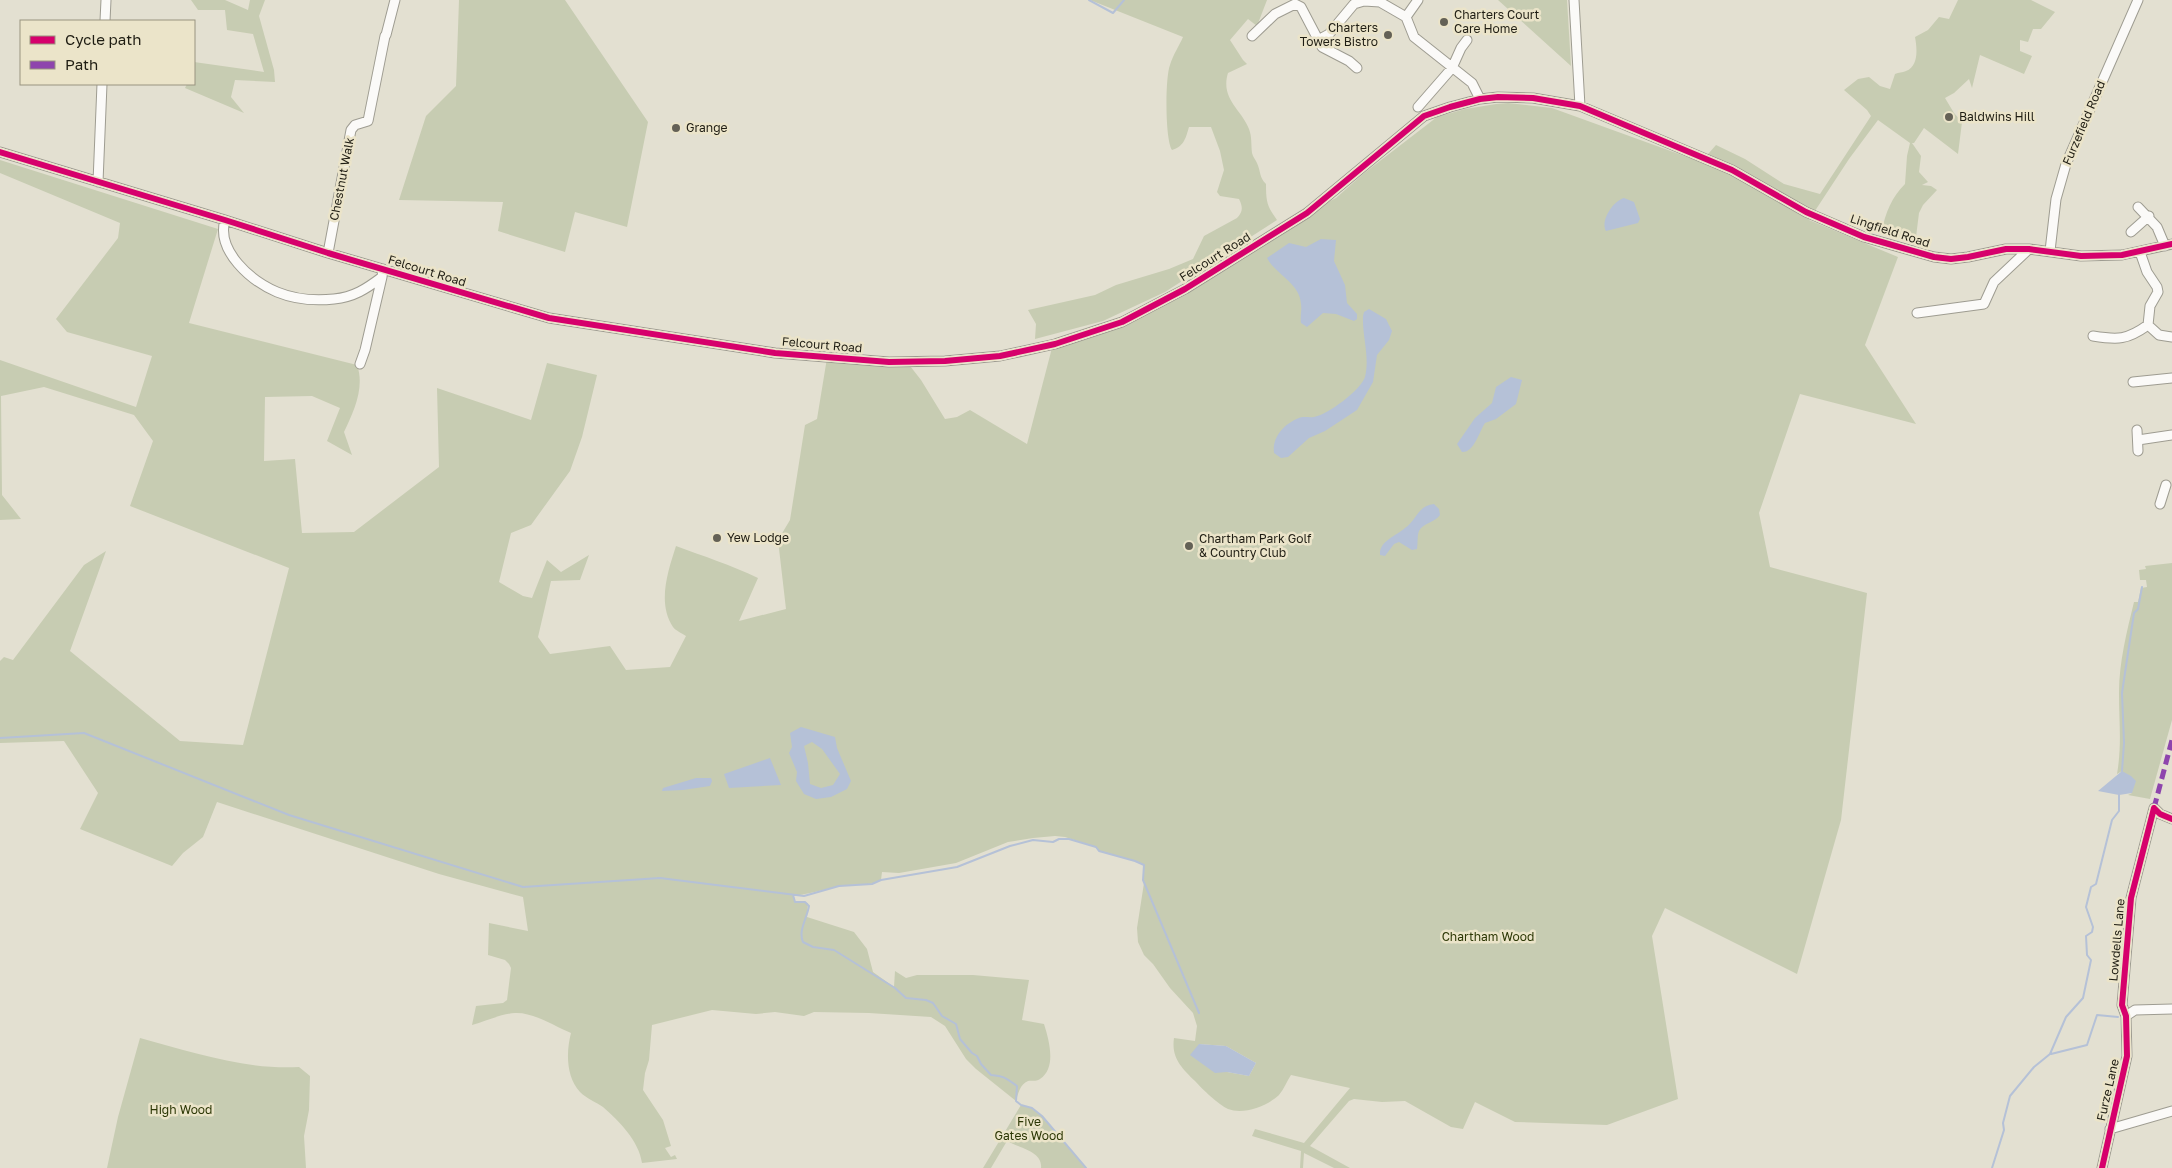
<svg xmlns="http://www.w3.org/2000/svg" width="2172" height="1168" font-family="'Golos Text',sans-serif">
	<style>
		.green { fill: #c7ccb2; fill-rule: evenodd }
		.water { fill: #b5c1d7; fill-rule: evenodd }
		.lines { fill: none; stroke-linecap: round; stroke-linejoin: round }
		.stream { stroke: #b5c1d7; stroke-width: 2 }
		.minor-casing { stroke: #9e9c91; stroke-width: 11 }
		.minor { stroke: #fbfaf8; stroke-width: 9 }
		.quiet { stroke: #8e44ad; stroke-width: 5; stroke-dasharray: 10 5; stroke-linecap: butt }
		.cycleway-casing { stroke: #ebe4c9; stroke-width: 9 }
		.cycleway { stroke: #d6006c; stroke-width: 6 }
		.poi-dot { fill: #646156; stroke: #ebe4c9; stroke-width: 2 }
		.labels { text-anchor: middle; stroke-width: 5; stroke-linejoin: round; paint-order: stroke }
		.poi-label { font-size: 12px; fill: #1f1d13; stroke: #ebe4c9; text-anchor: start }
		.street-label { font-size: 12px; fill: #1f1d13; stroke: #ebe4c9 }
		.park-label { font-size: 12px; fill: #2c3705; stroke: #ebe4c9 }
	</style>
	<rect width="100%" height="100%" fill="#e3e0d1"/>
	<path class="green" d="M191 0H225L248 10 250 0H265L259 16 274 70 275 82 235 80 231 97 244 113 185 88 187 84H194V62L264 72 253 34 227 30 225 10H198Z
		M459 0H565L648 122 627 227 575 212 565 252 498 231 503 202 399 200 426 116 456 86Z
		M1090 0H1267L1257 26 1248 19 1230 40 1243 60 1247 64 1228 73C1220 99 1242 110 1249 129 1252 137 1251 144 1252 153 1253 157 1255 159 1257 163 1261 172 1259 177 1266 184 1266 202 1267 206 1277 220L1165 292 1103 321 1035 339 1036 324 1028 310 1095 295 1116 285 1169 269 1193 259 1204 236 1237 218C1243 212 1243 207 1239 199L1220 196 1217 192 1224 170 1220 151 1211 127H1189C1186 137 1184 147 1172 150 1165 140 1165 77 1170 65 1173 55 1179 46 1183 37Z
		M1498 0H1567L1571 66Z
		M1958 0H2031L2055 12 2041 29H2033L2028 42 2020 40V51L2032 56 2024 74 1980 55 1972 88 1969 79 1954 93 1945 98 1954 113 1962 122 1958 154 1924 128 1914 143H1912L1921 156 1919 172 1928 182 1922 185 1931 186 1937 190 1923 205 1919 213 1915 245 1882 231C1885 213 1892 197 1905 184L1907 156 1910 143 1878 120 1849 159 1809 220 1898 257 1865 345 1916 424 1800 394 1759 513 1770 567 1867 593 1841 820 1797 974 1665 908 1652 936 1678 1099 1607 1125 1515 1122 1475 1102 1463 1129 1451 1127 1405 1101 1382 1102 1354 1099 1349 1101 1310 1146 1350 1168H1334L1304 1153 1303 1168H1300L1301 1151 1252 1136 1255 1129 1304 1143 1350 1088 1291 1075C1287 1081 1284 1089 1279 1095 1267 1106 1244 1115 1228 1109 1219 1105 1202 1089 1195 1081 1182 1068 1171 1058 1174 1038L1195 1041 1197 1026 1193 1013 1170 988 1153 964 1144 955 1138 942 1137 928 1144 883V865L1135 861 1099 851 1096 847 1065 837 1055 836 1033 838 1008 842 956 863 899 873 882 872 881 880C872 886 861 884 851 885 831 886 813 894 793 896L795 902 808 903 807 917 854 932 867 949 873 972 894 987 895 971 906 978 917 975H973L1029 980 1022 1020 1044 1024C1049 1040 1057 1068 1040 1079 1035 1082 1032 1080 1028 1081 1020 1084 1018 1094 1016 1101L976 1069 966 1059 945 1026 931 1017 869 1013 814 1012 804 1016 775 1012 756 1014 712 1010 652 1025 649 1060 645 1073 643 1090 663 1120 671 1146 665 1148 671 1157 675 1155 677 1159 642 1163C639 1141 619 1121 603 1107 596 1102 587 1099 580 1092 566 1077 566 1052 571 1033 554 1026 533 1012 515 1013 501 1014 486 1021 472 1025L476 1006 503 1003 507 1000 511 968 509 964 505 960 488 955 489 923 528 931 523 897 439 874 217 802 203 837 183 853 172 866 80 829 98 793 64 741 0 743V661L4 657 13 660 84 565 106 551 70 651 180 741 243 745 289 568 130 506 153 441 134 415 44 387 1 396 2 495 21 519 0 520V360L136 407 152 356 67 332 56 319 118 238 120 223 0 173V160L218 229 189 323 357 365C365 387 354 411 344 432L352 455 327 441 340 408 312 396 265 397 264 461 295 459 302 533 354 532 439 467 437 388 531 420 547 363 597 375 582 437 570 471 531 525 511 533 499 582 523 596 532 598 547 560 561 572 589 555 580 580 551 581 538 637 550 654 610 646 626 670 670 667 686 636C682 633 676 631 673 627 657 603 668 571 676 546 703 556 731 565 758 578L739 621 786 609 778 540 790 520 805 425 817 419 827 358 907 362 921 380 945 419 957 417 970 410 1027 444 1053 344 1122 322 1307 213 1336 198 1363 174 1437 117 1465 109 1496 104 1508 103 1552 108 1701 162 1716 145 1745 159 1784 184 1820 194 1871 116 1867 110 1844 90 1858 79 1869 77 1880 86 1890 89 1895 74C1899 72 1902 73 1906 71 1919 66 1917 48 1915 37L1928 30 1939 17 1949 19ZM1199 1044 1226 1046 1256 1063 1249 1076 1227 1072Z
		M2172 563V720L2150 799 2128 795 2132 793 2122 771 2117 774C2122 745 2119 722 2119 693 2119 662 2127 631 2134 602H2138L2141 588 2147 587 2146 580H2140L2139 570 2146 569 2145 566Z
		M140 1038C192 1052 245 1070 299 1067L310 1076 309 1110 304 1136 306 1168H107L118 1117Z
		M1021 1105 1032 1108 1042 1116 1086 1168H1041C1043 1151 1019 1148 1007 1141L991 1168H983Z"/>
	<path class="water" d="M1624 198 1634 202 1640 219 1638 223 1606 231C1600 221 1613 201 1624 198Z
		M1321 239 1336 240 1334 261 1345 285 1347 303 1357 314V319L1354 321 1336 314 1323 313 1307 327 1301 323C1300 316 1302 310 1301 304 1300 283 1275 274 1267 258L1289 243 1306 247Z
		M1369 309 1386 319 1392 331 1389 340 1377 355 1373 382 1357 410 1325 431 1309 438 1288 457 1281 458 1274 453C1272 437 1284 424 1299 418 1303 416 1309 418 1314 417 1327 415 1361 390 1365 377 1370 357 1362 336 1363 316L1364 312Z
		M1511 377 1522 380 1516 404 1496 419 1485 423C1479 432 1474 453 1462 452L1457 444 1475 418 1492 403 1496 387Z
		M1434 504 1439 509 1440 515C1434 523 1423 523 1419 531 1417 536 1418 543 1417 549L1412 550 1399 542 1394 544 1385 556 1380 555C1379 541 1396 536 1405 528 1416 521 1418 505 1434 504Z
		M801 727 835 737 837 748 851 781 847 789 831 797 816 799 804 794 796 781 797 772 789 753 792 747 790 733ZM812 742 822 749 840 774 833 785 821 788 810 784 808 763 804 746Z
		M770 758 781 785 729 788 724 774Z
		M2122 771 2131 776 2136 781 2132 793 2119 795 2098 791Z
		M696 778H711L712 781 710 786 683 790 662 791 663 788Z
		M1199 1044 1226 1046 1256 1063 1249 1076 1227 1072 1215 1073 1190 1055Z"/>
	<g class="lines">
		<path class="stream" d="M1089 0 1113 13 1124 0
			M0 738 84 733 289 815 523 887 660 878 804 896 839 886 872 884 881 880 957 867 1010 846 1033 840 1053 842 1059 839H1069L1096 847 1099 851 1135 861 1144 865 1143 880 1199 1013
			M2122 771 2124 743 2122 693 2134 613 2138 609 2142 587
			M793 895 795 902H805L809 906C807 918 798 931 803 942L813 947 834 950 895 988 906 998 926 1000 933 1003 942 1016 956 1024 960 1039 972 1053 977 1056 981 1064 991 1075C1004 1076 1006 1078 1017 1086L1016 1101 1021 1105 1032 1108 1042 1116 1086 1168
			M2051 1054 2087 1045 2097 1015 2118 1017
			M1992 1168 2004 1130 2003 1123 2010 1096 2034 1067 2050 1054 2066 1017 2083 998 2091 960 2087 955 2086 936 2092 932 2093 927 2086 907 2091 887 2096 884 2112 820 2119 811V795"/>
		<defs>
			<path id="minor" d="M1574 0 1580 106
				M1406 17 1418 0
				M105 21 106 0
				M1252 36 1275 14 1295 4 1301 7 1322 47 1349 61 1357 68
				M1318 40 1329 34 1354 4 1364 1 1380 2 1406 17 1414 37 1472 83 1480 99
				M1418 107 1452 68 1461 48 1467 40
				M0 152 225 220 328 253 549 318 775 353 889 362 945 361 1000 356 1055 344 1122 322 1185 289 1307 213 1424 116 1450 107 1480 99 1498 97 1533 98 1580 106 1732 170 1806 212 1864 237 1934 257 1951 259 1968 257 2006 249H2029L2081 256 2122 255 2172 244
				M98 182 102 84
				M2138 207 2157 227 2165 246
				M225 220C216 251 251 281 277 292 294 299 315 301 334 299 354 297 366 289 382 277L383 269
				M2131 232 2149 216
				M2050 251 2056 199 2066 164 2138 0
				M328 253 351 130 355 125 368 121 385 36 386 35 395 0
				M1917 313 1984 304 1994 282 2029 249
				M2148 325 2159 335 2172 337
				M2093 336C2118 340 2127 340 2148 325L2150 306 2158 292 2157 287 2147 272 2140 252
				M360 364 365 350 382 277
				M2133 382 2172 378
				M2137 430 2138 451
				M2138 440 2172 435
				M2160 504 2166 485
				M2126 1016 2135 1010 2172 1009
				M2110 1129 2172 1111
				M2102 1168 2127 1056 2126 1016 2122 1005 2131 898 2154 808 2160 814 2172 819"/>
		</defs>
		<use href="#minor" class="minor-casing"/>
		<use href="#minor" class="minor"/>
		<path class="quiet" d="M2154 808 2172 740"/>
		<defs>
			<path id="cycleway" d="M0 152 225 220 328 253 549 318 775 353 889 362 945 361 1000 356 1055 344 1122 322 1185 289 1307 213 1424 116 1450 107 1480 99 1498 97 1533 98 1580 106 1732 170 1806 212 1864 237 1934 257 1951 259 1968 257 2006 249H2029L2081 256 2122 255 2172 244
				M2102 1168 2127 1056 2126 1016 2122 1005 2131 898 2154 808 2160 814 2172 819"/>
		</defs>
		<use href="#cycleway" class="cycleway-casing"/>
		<use href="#cycleway" class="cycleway"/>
	</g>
	<g class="poi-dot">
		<circle cx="1444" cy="22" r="5"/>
		<circle cx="1388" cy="35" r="5"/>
		<circle cx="1949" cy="117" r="5"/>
		<circle cx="676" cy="128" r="5"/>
		<circle cx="717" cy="538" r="5"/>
		<circle cx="1189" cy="546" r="5"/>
	</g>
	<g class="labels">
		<g class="poi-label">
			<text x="1454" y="19">Charters Court<tspan x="1454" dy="14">Care Home</tspan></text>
			<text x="1378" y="32" text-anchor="end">Charters<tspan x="1378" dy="14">Towers Bistro</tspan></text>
			<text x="1959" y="121">Baldwins Hill</text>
			<text x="686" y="132">Grange</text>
			<text x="727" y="542">Yew Lodge</text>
			<text x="1199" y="543">Chartham Park Golf<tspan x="1199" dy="14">&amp; Country Club</tspan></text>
		</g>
		<g class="street-label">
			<text transform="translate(2084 123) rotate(-67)" y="4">Furzefield Road</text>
			<text transform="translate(342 179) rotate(-79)" y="4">Chestnut Walk</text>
			<text transform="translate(1890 231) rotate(18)" y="4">Lingfield Road</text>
			<text transform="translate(1215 257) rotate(-32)" y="4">Felcourt Road</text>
			<text transform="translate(427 271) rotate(17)" y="4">Felcourt Road</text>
			<text transform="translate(822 345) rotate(5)" y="4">Felcourt Road</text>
			<text transform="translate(2117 940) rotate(-85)" y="4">Lowdells Lane</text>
			<text transform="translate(2108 1090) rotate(-77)" y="4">Furze Lane</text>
		</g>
		<g class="park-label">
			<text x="1488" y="941">Chartham Wood</text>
			<text x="181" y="1114">High Wood</text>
			<text x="1029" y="1126">Five<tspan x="1029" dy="14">Gates Wood</tspan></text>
		</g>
	</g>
	<rect x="20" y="20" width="175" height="65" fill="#ebe4c9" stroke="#999480"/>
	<rect x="30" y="36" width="25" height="8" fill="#d6006c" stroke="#999480"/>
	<text x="65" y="45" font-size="15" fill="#1f1d13">Cycle path</text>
	<rect x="30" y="61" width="25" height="8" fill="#8e44ad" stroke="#999480"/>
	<text x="65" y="70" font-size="15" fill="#1f1d13">Path</text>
</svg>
